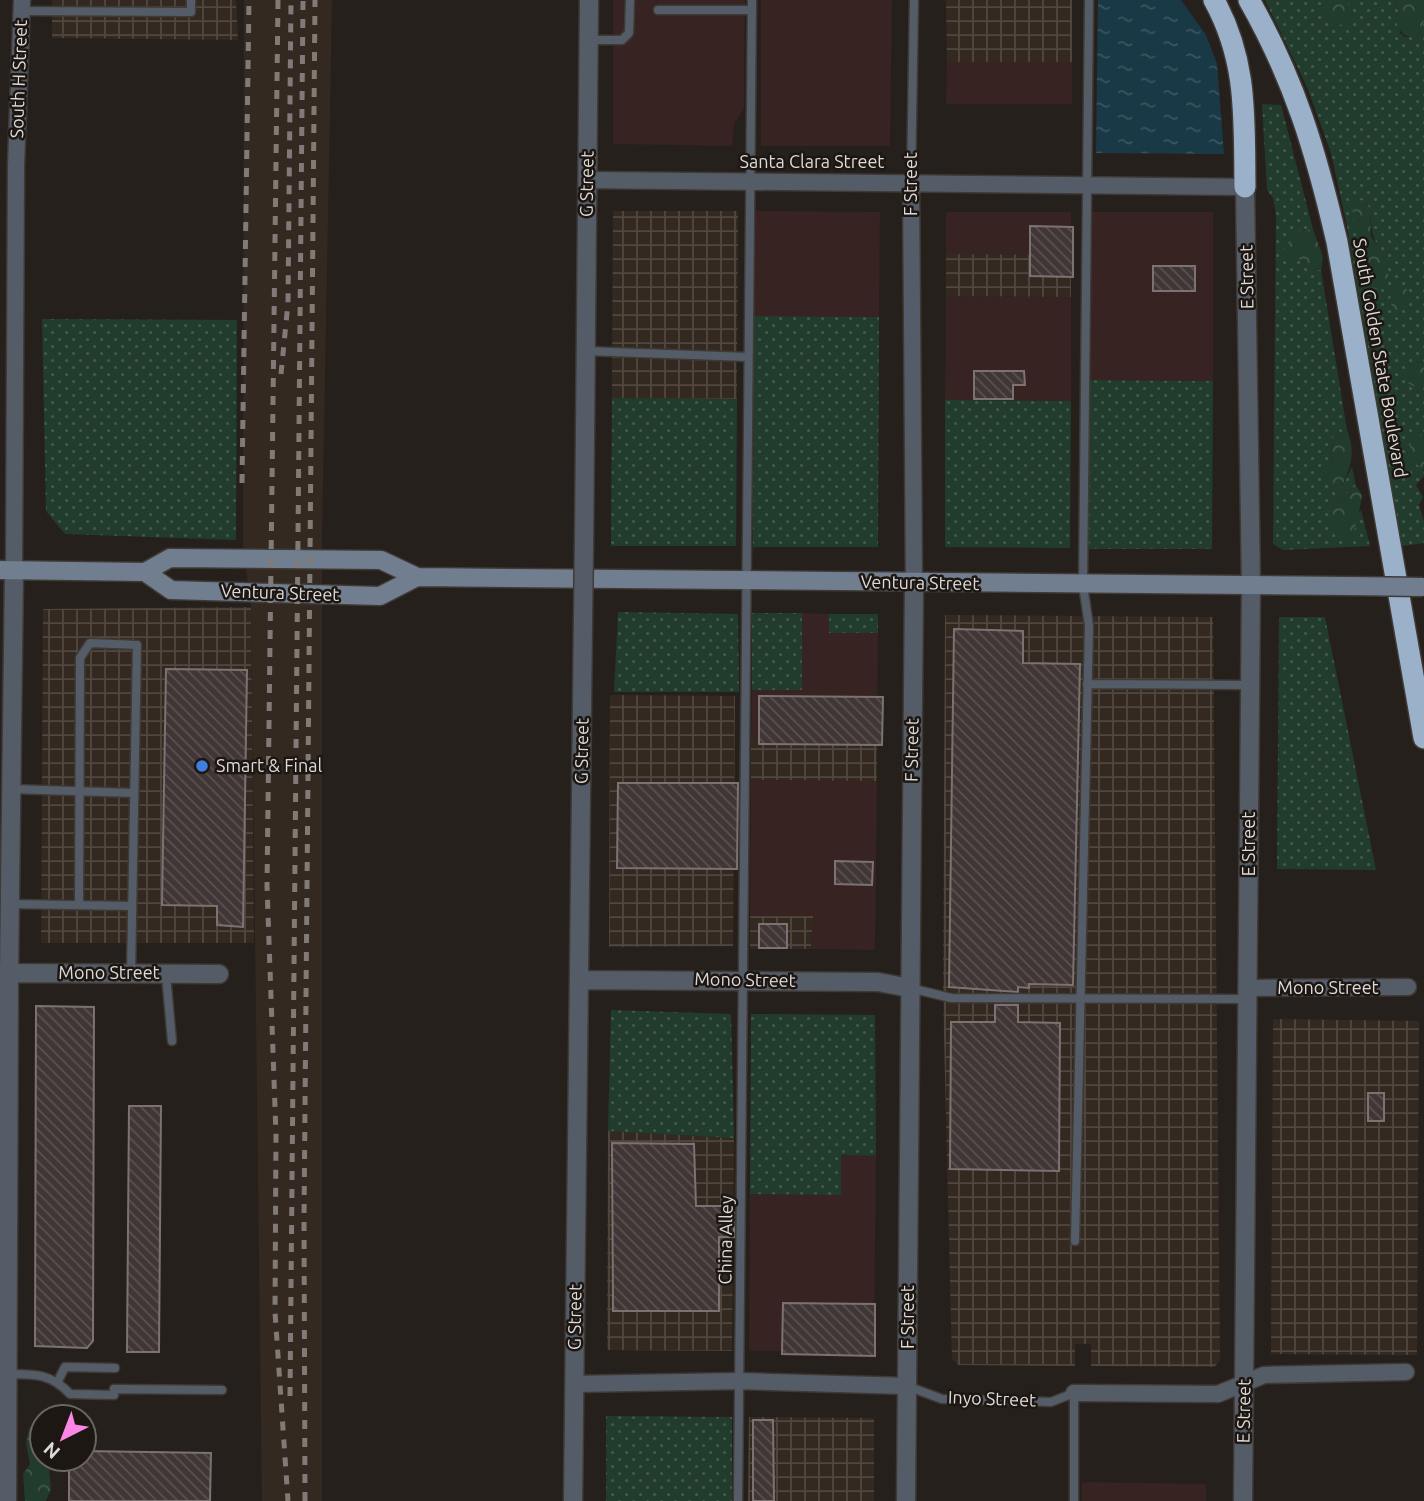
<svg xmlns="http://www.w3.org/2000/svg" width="1424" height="1501" font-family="Ubuntu,sans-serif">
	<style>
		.commercial { fill: #362322 }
		.industrial { fill: url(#industrial-grid) }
		.built { fill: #332921 }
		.grass { fill: url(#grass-dots); fill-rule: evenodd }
		.forest { fill: url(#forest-crowns) }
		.water { fill: url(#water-ripples) }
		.building { fill: url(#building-back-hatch); stroke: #7c7271; stroke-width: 2 }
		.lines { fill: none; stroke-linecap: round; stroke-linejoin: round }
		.service-casing { stroke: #403a36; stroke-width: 11 }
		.minor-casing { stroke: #403a36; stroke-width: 19 }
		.tertiary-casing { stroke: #403a36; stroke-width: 21 }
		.secondary-casing { stroke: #403a36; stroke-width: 21 }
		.motorway-casing { stroke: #403a36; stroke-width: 24 }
		.service { stroke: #545d67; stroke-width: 8 }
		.minor { stroke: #545d67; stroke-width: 16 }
		.tertiary { stroke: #545d67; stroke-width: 18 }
		.secondary { stroke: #717e8f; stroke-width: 18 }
		.motorway { stroke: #9bb0c9; stroke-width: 21 }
		.rail { stroke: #807b78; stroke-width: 5; stroke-dasharray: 9 9; stroke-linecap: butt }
		.tertiary-bridge-casing { stroke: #403a36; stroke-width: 21; stroke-linecap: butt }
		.secondary-bridge-casing { stroke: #403a36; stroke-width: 21; stroke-linecap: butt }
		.tertiary-bridge { stroke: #545d67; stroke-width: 18 }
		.secondary-bridge { stroke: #717e8f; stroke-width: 18 }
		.shop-dot { fill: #3f7fe0; stroke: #1d1713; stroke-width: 2.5 }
		.labels { text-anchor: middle; stroke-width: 5; stroke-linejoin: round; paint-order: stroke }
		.street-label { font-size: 18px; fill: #dedad7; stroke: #1d1713 }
		.poi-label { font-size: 18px; fill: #dedad7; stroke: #1d1713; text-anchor: start }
	</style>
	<defs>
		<pattern id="industrial-grid" width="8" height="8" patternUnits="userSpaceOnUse" patternTransform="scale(1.75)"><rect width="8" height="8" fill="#332921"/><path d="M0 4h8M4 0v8" fill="none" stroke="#504740"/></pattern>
		<pattern id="grass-dots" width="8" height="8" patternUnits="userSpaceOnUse" patternTransform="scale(1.75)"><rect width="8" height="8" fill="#213c2d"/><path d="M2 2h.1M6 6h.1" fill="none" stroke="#41584b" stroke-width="1.8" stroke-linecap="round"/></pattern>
		<pattern id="forest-crowns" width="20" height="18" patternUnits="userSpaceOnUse" patternTransform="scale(1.75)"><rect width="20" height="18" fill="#213c2d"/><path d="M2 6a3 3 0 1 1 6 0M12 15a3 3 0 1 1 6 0" fill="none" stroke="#41584b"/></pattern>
		<pattern id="water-ripples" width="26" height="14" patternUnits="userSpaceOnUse" patternTransform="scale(1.75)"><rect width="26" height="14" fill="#1a3946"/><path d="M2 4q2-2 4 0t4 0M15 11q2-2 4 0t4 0" fill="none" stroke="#3b5560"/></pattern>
		<pattern id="building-back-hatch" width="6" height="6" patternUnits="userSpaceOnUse" patternTransform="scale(1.75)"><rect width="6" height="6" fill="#3f3635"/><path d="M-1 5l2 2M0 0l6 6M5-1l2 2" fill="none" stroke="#5a5252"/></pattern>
	</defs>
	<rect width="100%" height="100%" fill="#26201c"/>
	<path class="commercial" d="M613 0H745L744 108 734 124 732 146 613 144Z
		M761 0H892L890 146H761Z
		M947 62H1072V104H946Z
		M755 211 880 212 879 317 754 316Z
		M946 212H1071V255L946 254Z
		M1087 212H1213V381L1087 380Z
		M946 296 1071 297V401L945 400Z
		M802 613 829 614V633H878L877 739 751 738 752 690H802Z
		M751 780 877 781 875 950 811 949 813 916H750Z
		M841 1155 876 1156 874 1352 749 1351 750 1194 841 1195Z
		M1082 1482 1206 1484V1501H1082Z"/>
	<path class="industrial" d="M52 0H236L238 40 52 38Z
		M946 0H1072V62H947Z
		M613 211H738L737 399 612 398Z
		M946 254 1071 255V297L946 296Z
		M251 607 254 943H41L43 609Z
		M945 615 1213 617 1220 1361 1214 1367 1091 1366V1344H1075V1366L958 1365 952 1359 943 994Z
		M610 695 735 696 733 946 609 947Z
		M751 738 877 739V781L751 780Z
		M750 916H813L811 949H750Z
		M1273 1019 1419 1021 1417 1355 1271 1354Z
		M608 1131 734 1138 732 1351 607 1350Z
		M749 1417 874 1418V1501H748Z"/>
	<path class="built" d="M244 0H332L322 538V1501H262L251 607 243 546Z"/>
	<path class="grass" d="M1265 0H1394L1399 13 1400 33 1405 37H1417L1424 22V363L1416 362 1419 389 1424 387V439L1419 432 1424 476 1416 485 1423 497 1419 505 1424 521V543L1402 546 1347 226 1331 153 1307 87ZM1366 201C1375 219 1366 231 1381 249L1361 267 1367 245Z
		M1262 104 1281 105 1313 229 1298 230 1297 257 1311 269 1321 270 1347 430 1333 437 1331 466 1340 490 1352 467 1356 486 1332 505 1339 529 1356 526 1355 518 1361 510 1370 546 1283 550 1273 544 1276 215 1273 198 1267 190Z
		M754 316 879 317 878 547H753Z
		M42 319 237 320 236 540 65 534 46 511Z
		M1087 380 1213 381 1212 549H1087Z
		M612 398 737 399 736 546H611Z
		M945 400 1071 401 1070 548 945 547Z
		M618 612 738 614 739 692H614Z
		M752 613H802V690H752Z
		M829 614H878V633H829Z
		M1279 617H1325L1376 870 1277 869Z
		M611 1010 731 1014 734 1138 608 1131Z
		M751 1014 875 1015 876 1156 841 1155V1195L750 1194Z
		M606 1416 732 1417V1501H606Z"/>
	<path class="forest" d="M1323 0H1348L1351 19 1346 24 1339 25 1321 10Z
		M1394 0H1424V22L1417 37C1404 37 1401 34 1396 22L1399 13Z
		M1354 199 1366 201 1370 210 1371 237 1381 249 1389 278 1381 290 1369 288 1361 267 1367 246C1353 232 1351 218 1354 199Z
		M1313 229 1323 257 1321 270 1311 269 1297 257H1290L1283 248 1299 230Z
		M1398 284 1405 287 1410 295 1408 308 1397 311 1392 307 1390 298Z
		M1417 362 1424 363V387L1419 389 1408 383 1405 372Z
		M1347 430C1356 453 1351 468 1340 490L1329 485 1323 474 1331 466 1333 437Z
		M1419 432 1424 439V469L1409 460 1411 437Z
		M1356 486 1362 495C1360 511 1356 525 1351 541H1342L1339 530 1331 536 1329 527 1332 505Z
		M39 1426 42 1429V1459H48L51 1489 46 1501H25L23 1474 30 1464 26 1443 29 1428Z"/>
	<path class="water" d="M1098 0H1181L1206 35 1217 64 1224 154 1096 153Z"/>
	<path class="building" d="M1030 226 1073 227V277L1030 276Z
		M1153 266H1195V291H1153Z
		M974 371H1024L1025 385H1013V399H974Z
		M954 629 1023 631V663L1080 664 1073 985 1029 984V988L1018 987V992L949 987Z
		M166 669 247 670 243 927 217 925V906L162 905Z
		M759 696 883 697 882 745 759 744Z
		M618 783H738L737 869 617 868Z
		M835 861 873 862 872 885 835 884Z
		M759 924H787V948H759Z
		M995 1005H1018V1022L1060 1023 1059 1171 950 1169 951 1022H995Z
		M36 1006 94 1007 93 1341 87 1348 35 1346Z
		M1368 1093H1384V1121H1368Z
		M129 1106H161L159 1352H127Z
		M612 1143 694 1144 696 1206H734V1237H719V1311H613Z
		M783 1303 875 1304V1356L782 1354Z
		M753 1420H773L774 1501H753Z
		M84 1451 211 1453 210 1501H69V1459H84Z"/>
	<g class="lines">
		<defs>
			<path id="service" d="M658 10H752
				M22 11 191 12V0
				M589 40H622L629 33 630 0
				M911 182 914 0
				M586 351 747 357
				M1087 684 1250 685
				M11 789 134 793
				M9 904 132 906
				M79 905 80 658 90 643 137 645 131 974
				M166 975 172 1041
				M910 988 951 998 1247 999
				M1075 1241 1089 626 1083 585 1089 0
				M6 1374C33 1374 51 1373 70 1394L114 1395
				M58 1381 65 1367 115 1368
				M907 1386 942 1399 1051 1402 1074 1393V1501
				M114 1389 222 1390
				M738 1501 752 0"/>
			<path id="minor" d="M588 180 1245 187
				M911 182 914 584
				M14 570 16 166 22 0
				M1248 988 1408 987
				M574 1384 740 1381 907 1386
				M1074 1393 1218 1394 1264 1375 1406 1372"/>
			<path id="tertiary" d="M584 544 589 0
				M0 973 219 974
				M580 980 878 982 910 988
				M7 1501 9 973 14 570
				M573 1501 583 620
				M906 1501 914 584
				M1243 1501 1251 586 1245 187"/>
			<path id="secondary" d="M0 570 145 572 170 558 381 560 417 577 1349 586
				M145 572 171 590 380 596 417 577"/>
			<path id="motorway" d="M1214 0C1248 62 1244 118 1245 187
				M1249 0C1295 81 1316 152 1337 242L1424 738"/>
		</defs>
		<use href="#service" class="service-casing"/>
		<use href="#minor" class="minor-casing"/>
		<use href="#tertiary" class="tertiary-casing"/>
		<use href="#secondary" class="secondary-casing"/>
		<use href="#motorway" class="motorway-casing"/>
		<use href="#service" class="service"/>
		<use href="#minor" class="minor"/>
		<use href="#tertiary" class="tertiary"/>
		<use href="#secondary" class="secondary"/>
		<use href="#motorway" class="motorway"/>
		<path class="rail" d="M278 0 267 886 276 1135 275 1312 288 1501
			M281 374 288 303 291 0
			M242 483 249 0
			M290 1396 303 0
			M305 1501 304 1219 315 0"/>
		<defs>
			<path id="tertiary-bridge" d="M583 620 584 544"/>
			<path id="secondary-bridge" d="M1349 586 1423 587"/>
		</defs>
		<use href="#tertiary-bridge" class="tertiary-bridge-casing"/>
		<use href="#secondary-bridge" class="secondary-bridge-casing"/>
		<use href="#tertiary-bridge" class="tertiary-bridge"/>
		<use href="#secondary-bridge" class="secondary-bridge"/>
	</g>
	<circle class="shop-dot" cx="202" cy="766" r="7"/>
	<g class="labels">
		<g class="street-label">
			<text transform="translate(19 79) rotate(-88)" y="6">South H Street</text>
			<text x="812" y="168">Santa Clara Street</text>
			<text transform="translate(587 184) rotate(-89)" y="6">G Street</text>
			<text transform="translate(911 184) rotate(-90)" y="6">F Street</text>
			<text transform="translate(1247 277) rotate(-91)" y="6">E Street</text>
			<text transform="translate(1380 358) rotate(80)" y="6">South Golden State Boulevard</text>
			<text transform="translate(920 583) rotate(1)" y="6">Ventura Street</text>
			<text transform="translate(280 593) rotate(2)" y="6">Ventura Street</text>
			<text transform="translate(912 750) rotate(-89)" y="6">F Street</text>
			<text transform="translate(582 751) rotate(-89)" y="6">G Street</text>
			<text transform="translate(1249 844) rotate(-90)" y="6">E Street</text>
			<text x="109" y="979">Mono Street</text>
			<text transform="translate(745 980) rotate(1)" y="6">Mono Street</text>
			<text x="1328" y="994">Mono Street</text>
			<text transform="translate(726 1240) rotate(-89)" y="6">China Alley</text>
			<text transform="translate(575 1317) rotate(-89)" y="6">G Street</text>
			<text transform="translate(908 1317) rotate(-90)" y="6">F Street</text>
			<text transform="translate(992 1399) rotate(2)" y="6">Inyo Street</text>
			<text transform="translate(1244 1411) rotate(-89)" y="6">E Street</text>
		</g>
		<g class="poi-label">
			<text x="216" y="772">Smart &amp; Final</text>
		</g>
	</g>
	<g transform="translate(63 1438) rotate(222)"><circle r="33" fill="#1d1713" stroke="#6a6561" stroke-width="2"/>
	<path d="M0-5L12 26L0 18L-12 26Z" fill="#fb86e5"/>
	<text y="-10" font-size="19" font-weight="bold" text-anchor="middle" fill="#dedad7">N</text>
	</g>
</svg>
